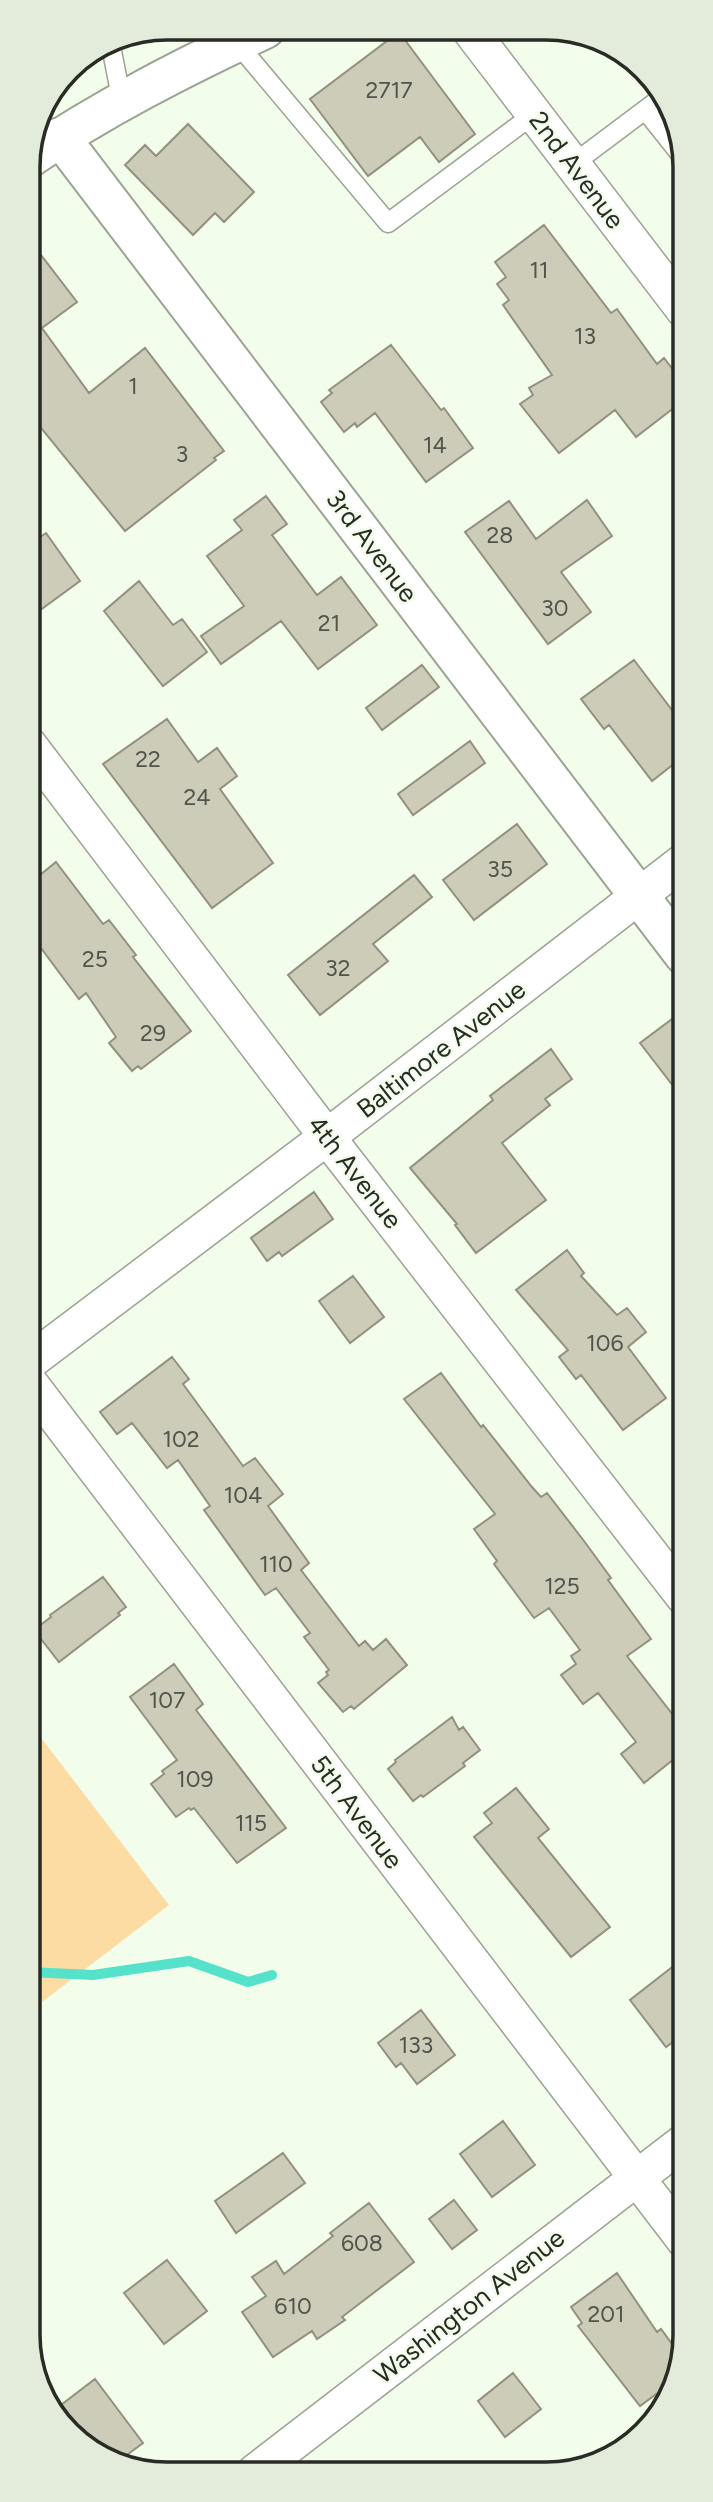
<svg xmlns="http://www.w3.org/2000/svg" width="713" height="2502" font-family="Figtree,sans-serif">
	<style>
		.green { fill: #fddca4 }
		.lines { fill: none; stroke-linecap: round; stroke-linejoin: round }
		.stream { stroke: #56e2ca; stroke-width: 10 }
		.building { fill: #cdccb9; stroke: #92917f; stroke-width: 2 }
		.lane-casing { stroke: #9ba493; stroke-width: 21 }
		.street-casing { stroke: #9ba493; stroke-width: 38 }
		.secondary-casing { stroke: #9ba493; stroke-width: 42 }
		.lane { stroke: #fff; stroke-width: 18 }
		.street { stroke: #fff; stroke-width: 35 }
		.secondary { stroke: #fff; stroke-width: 38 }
		.labels { text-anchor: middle; stroke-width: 5; stroke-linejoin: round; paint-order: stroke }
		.number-label { font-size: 23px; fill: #51544a }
		.street-label { font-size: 26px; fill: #282c25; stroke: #f3fdeb }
		.rim { fill: none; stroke: #282c25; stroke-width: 3.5 }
	</style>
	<rect width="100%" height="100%" fill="#f3fdeb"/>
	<path class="green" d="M29 1722 169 1905 29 2012Z"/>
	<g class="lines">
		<path class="stream" d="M29 1972 93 1975 189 1961 248 1982 272 1975"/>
	</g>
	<path class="building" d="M399 32 475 134 439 162 420 137 368 176 310 99Z
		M188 124 254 192 224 222 215 213 193 235 125 165 145 145 156 156Z
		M544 225 611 313 617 309 657 364 664 358 684 384V400L636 437 615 410 559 453 520 404 533 395 529 388 552 375 503 305 509 300 497 284 506 277 495 262Z
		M28 238 77 302 42 328 89 393 145 348 224 451 214 458 216 460 125 531 28 412Z
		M391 345 441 410 444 408 473 448 426 482 375 413 357 427 355 423 344 432 321 402 332 393 329 390Z
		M266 496 287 524 272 535 317 595 341 577 377 625 318 669 281 621 221 664 201 636 244 606 207 556 242 530 234 520Z
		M587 500 612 536 561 572 591 612 548 644 465 532 509 501 536 539Z
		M46 533 80 581 28 619V545Z
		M139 581 173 625 182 619 207 652 163 686 104 611Z
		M634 660 672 710 684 701V756L652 781 609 725 604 729 581 699Z
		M422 665 439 687 382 730 366 708Z
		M167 719 198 762 217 748 237 776 220 789 273 863 212 908 103 764Z
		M470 741 485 763 413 815 398 794Z
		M517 824 547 864 474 920 443 880Z
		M56 862 103 924 109 920 136 955 133 957 191 1031 141 1069 138 1066 132 1071 109 1043 116 1037 86 993 79 999 29 932V884Z
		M414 875 432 897 373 944 388 961 320 1015 288 975Z
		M684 1010V1100L640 1043Z
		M551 1049 572 1079 545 1099 550 1105 502 1143 546 1200 476 1253 455 1225 457 1224 410 1168 493 1100 490 1096Z
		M314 1192 333 1219 282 1256 279 1252 267 1261 251 1238Z
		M567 1250 584 1273 581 1276 617 1315 627 1308 646 1332 628 1347 666 1398 623 1430 581 1375 576 1379 559 1357 568 1350 516 1290Z
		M353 1276 384 1317 350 1343 319 1301Z
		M172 1357 189 1379 183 1384 243 1466 255 1458 283 1494 268 1506 309 1563 301 1570 359 1646 365 1641 373 1650 386 1639 407 1665 354 1709 351 1706 343 1712 318 1683 328 1675 326 1672 329 1670 304 1637 310 1633 276 1588 265 1595 204 1510 210 1506 178 1460 167 1468 132 1423 117 1434 100 1412Z
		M441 1373 481 1427 483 1425 532 1487 541 1497 547 1493 584 1541 611 1578 608 1580 651 1639 627 1656 684 1729V1751L644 1783 621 1754 636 1742 598 1693 583 1704 561 1675 576 1664 571 1656 580 1650 549 1608 534 1618 494 1564 497 1561 474 1529 495 1514 404 1399Z
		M103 1577 126 1607 118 1613 120 1615 59 1662 34 1630 51 1617 50 1615Z
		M174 1664 203 1704 196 1710 286 1828 237 1863 194 1808 191 1810 189 1808 176 1817 151 1784 164 1774 162 1771 177 1760 130 1697Z
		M452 1717 459 1730 463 1727 480 1750 463 1763 465 1766 423 1797 421 1795 413 1801 388 1769 396 1762 395 1760Z
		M516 1788 549 1829 538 1838 610 1927 571 1957 474 1837 492 1823 484 1813Z
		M685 1957V2033L666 2047 630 2000Z
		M421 2010 455 2055 417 2084 401 2063 396 2067 378 2043Z
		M503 2121 535 2165 492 2197 460 2154Z
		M283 2153 305 2183 236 2233 215 2201Z
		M454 2200 477 2230 452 2249 429 2219Z
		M369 2203 414 2262 342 2317 345 2320 317 2339 312 2331 273 2357 242 2312 266 2296 252 2277 276 2261 284 2274 333 2236 330 2233Z
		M167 2260 207 2311 164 2344 124 2293Z
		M617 2273 657 2332 661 2329 680 2355 667 2386 640 2406 578 2326 582 2323 571 2307Z
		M513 2373 541 2409 505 2437 478 2401Z
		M95 2379 143 2443 120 2460 82 2438 71 2424 74 2423 61 2405Z"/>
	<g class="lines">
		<defs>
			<path id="lane" d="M110 41 122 102
				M236 42 388 223 534 114
				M645 110 684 159
				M573 164 661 98"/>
			<path id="street" d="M470 30 684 310
				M29 745 327 1137 684 1597
				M29 1362 327 1137 684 861
				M29 1382 685 2241
				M255 2472 685 2141"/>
			<path id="secondary" d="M60 137 684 955
				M28 159C103 108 184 67 265 29"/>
		</defs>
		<use href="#lane" class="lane-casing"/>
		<use href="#street" class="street-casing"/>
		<use href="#secondary" class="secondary-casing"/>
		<use href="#lane" class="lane"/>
		<use href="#street" class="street"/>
		<use href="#secondary" class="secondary"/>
	</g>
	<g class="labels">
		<g class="number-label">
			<text x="389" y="98">2717</text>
			<text x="539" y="278">11</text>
			<text x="585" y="344">13</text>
			<text x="133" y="394">1</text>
			<text x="435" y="453">14</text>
			<text x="182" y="462">3</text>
			<text x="500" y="543">28</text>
			<text x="555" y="616">30</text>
			<text x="329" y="631">21</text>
			<text x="148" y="767">22</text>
			<text x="197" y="805">24</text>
			<text x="500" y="877">35</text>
			<text x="95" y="967">25</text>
			<text x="338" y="976">32</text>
			<text x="153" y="1041">29</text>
			<text x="605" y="1351">106</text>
			<text x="181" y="1447">102</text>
			<text x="243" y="1503">104</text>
			<text x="276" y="1572">110</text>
			<text x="562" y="1594">125</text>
			<text x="167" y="1708">107</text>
			<text x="195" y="1787">109</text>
			<text x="251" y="1831">115</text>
			<text x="416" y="2053">133</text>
			<text x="362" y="2251">608</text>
			<text x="293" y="2314">610</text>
			<text x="606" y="2322">201</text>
		</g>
		<g class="street-label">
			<text transform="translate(577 170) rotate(53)" y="9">2nd Avenue</text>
			<text transform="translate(372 546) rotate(53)" y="9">3rd Avenue</text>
			<text transform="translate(441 1049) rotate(-38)" y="9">Baltimore Avenue</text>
			<text transform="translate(355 1172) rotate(52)" y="9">4th Avenue</text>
			<text transform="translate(357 1812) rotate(53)" y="9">5th Avenue</text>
			<text transform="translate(469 2306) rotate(-38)" y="9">Washington Avenue</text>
		</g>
	</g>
	<path d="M0 0H713V2502H0ZM167 40H546A127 127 0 0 1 673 167V2335A127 127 0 0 1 546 2462H167A127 127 0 0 1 40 2335V167A127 127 0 0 1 167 40Z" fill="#e3ecdb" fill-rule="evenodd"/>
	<path class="rim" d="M167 40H546A127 127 0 0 1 673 167V2335A127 127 0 0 1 546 2462H167A127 127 0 0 1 40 2335V167A127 127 0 0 1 167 40Z"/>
</svg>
